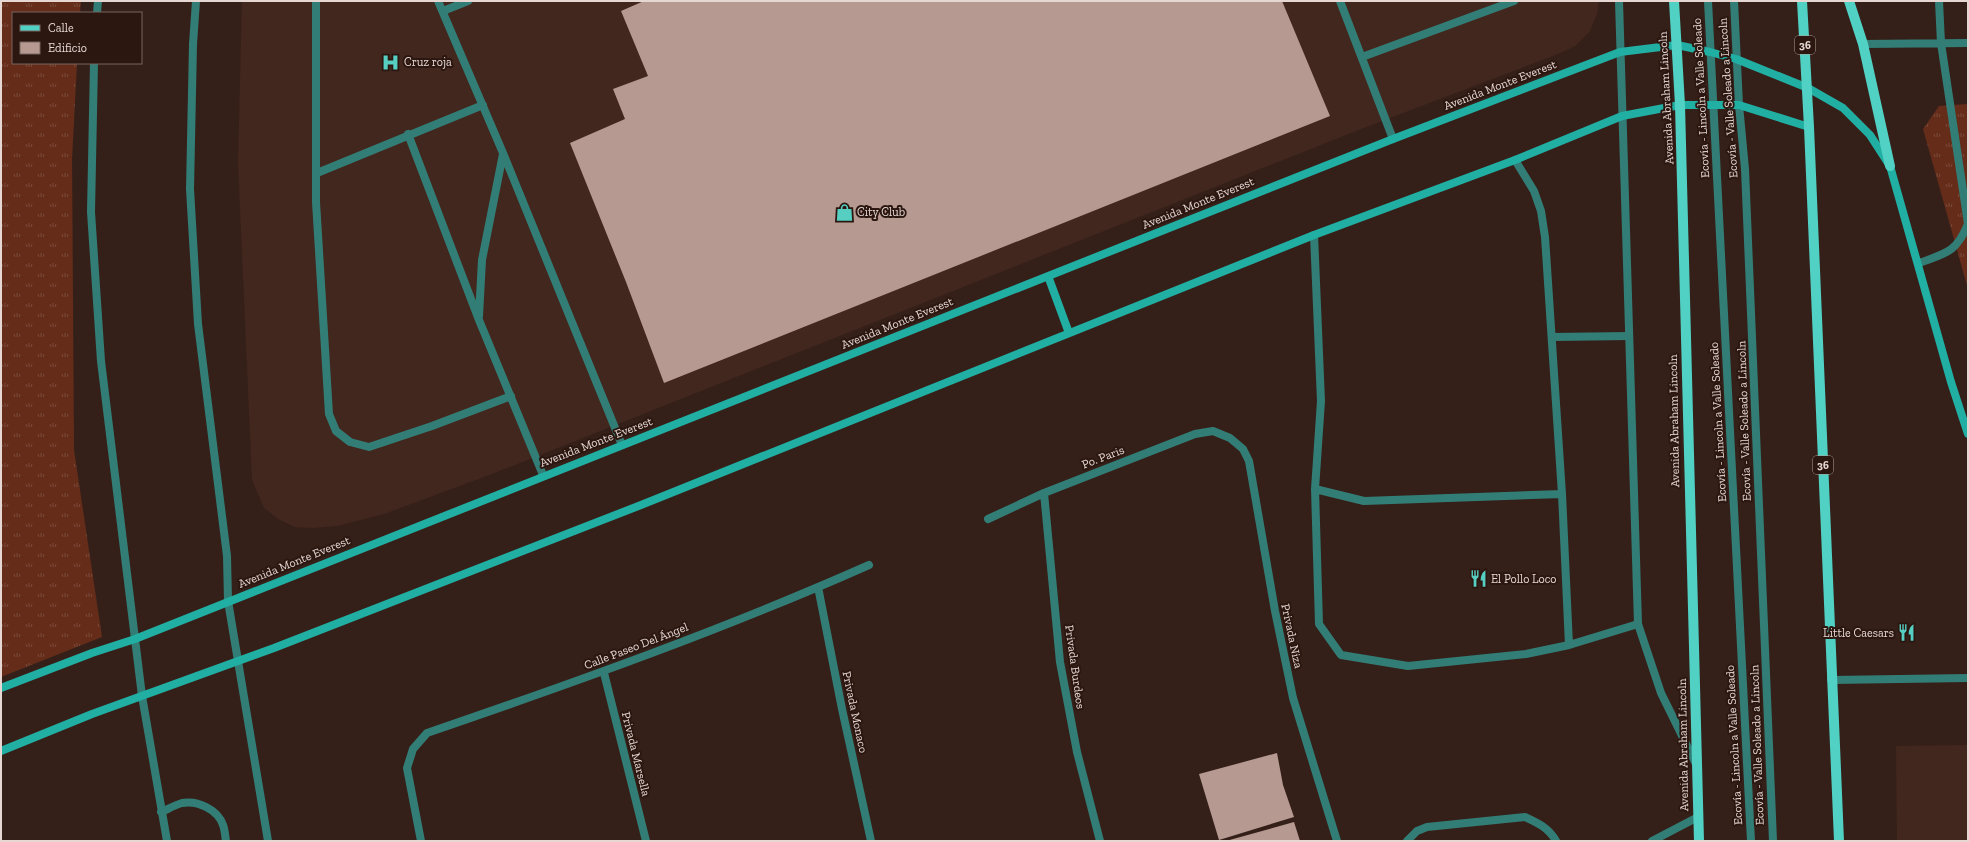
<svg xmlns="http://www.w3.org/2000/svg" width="1969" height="842" font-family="'Zilla Slab',serif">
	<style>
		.built { fill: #42271e }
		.grass { fill: url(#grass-tufts) }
		.building { fill: #b69a91 }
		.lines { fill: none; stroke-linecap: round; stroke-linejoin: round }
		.service { stroke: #327e76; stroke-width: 8 }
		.minor { stroke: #327e76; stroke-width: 8 }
		.tertiary { stroke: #327e76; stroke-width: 8 }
		.secondary { stroke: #21afa3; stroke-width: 8 }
		.primary { stroke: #50d1c4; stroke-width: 10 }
		.labels { text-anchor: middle; stroke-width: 4; stroke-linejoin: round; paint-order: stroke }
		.shield { fill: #2b1710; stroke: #ae9d98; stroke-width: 1 }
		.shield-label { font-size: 11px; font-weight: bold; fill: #e6d7d3 }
		.poi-label { font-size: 12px; fill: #e6d7d3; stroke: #2b1710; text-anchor: start }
		.street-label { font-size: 12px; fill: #e6d7d3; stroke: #2b1710 }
	</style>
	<defs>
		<pattern id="grass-tufts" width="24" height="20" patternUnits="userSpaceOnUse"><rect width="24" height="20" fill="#642c19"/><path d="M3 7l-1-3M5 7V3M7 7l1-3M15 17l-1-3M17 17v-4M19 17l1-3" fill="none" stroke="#7a4a3a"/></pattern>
	</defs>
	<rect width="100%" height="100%" fill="#352019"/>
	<path class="built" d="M242 1H1599L1597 14 1590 31 1575 46 1558 54 1361 129 492 474 384 514 337 526 312 528 295 527 278 519 264 508 252 480 238 162Z
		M1968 745V841H1897L1896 746Z"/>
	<path class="grass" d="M1 1H81L80 13H13V63H77L72 159 74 450 102 637 1 677Z
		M1968 104V289L1923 129 1939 106Z"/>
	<path class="building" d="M644 1H1282L1330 116 664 383 626 282 570 143 625 119 613 89 648 76 621 11Z
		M1277 753 1283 785 1294 817 1219 840 1199 774Z
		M1294 822 1300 841H1226Z"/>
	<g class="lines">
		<path class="service" d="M316 1V202L329 414 336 431 350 442 369 447 432 426 511 396
			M438 1 503 153 622 445
			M1340 1 1393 139
			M1708 1 1751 841
			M1734 1 1739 105 1745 169 1773 841
			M443 11 468 1
			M1863 44 1968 43
			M1362 57 1514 1
			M408 134 479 320 543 475
			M1515 160 1534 191 1541 211 1545 237 1562 494 1569 645
			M317 173 483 105
			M1314 235 1321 401 1315 489 1319 624 1341 655 1408 666 1526 654 1569 645 1638 624
			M1919 263C1946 253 1956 253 1968 224L1941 43 1939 1
			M479 316 482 260 503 154
			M1552 337 1629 336
			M1315 489 1364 501 1562 494
			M1831 680 1968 678
			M1407 841 1417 831 1427 827 1525 817C1538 823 1549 828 1556 841
			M1652 841 1698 817"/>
		<path class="minor" d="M1044 493 1060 662 1077 752 1100 841
			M988 519 1044 493 1195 434 1213 431 1230 438 1243 449 1249 461 1275 611 1293 698 1337 841
			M818 587 842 709 871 841
			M604 673 646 841
			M421 841 407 768 413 749 427 733C576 682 725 629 869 565"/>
		<path class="tertiary" d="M196 1 193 44 190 189 198 324 227 556 228 601 268 841
			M1619 1 1638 624 1661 693 1697 766
			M97 13 98 1
			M94 63 91 212 101 361 142 696 167 841
			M161 812C168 809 175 805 182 803 198 800 218 810 223 825 225 830 225 836 226 841"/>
		<path class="secondary" d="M1048 276 1069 333
			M1 688 92 653 135 639 1393 139 1620 52 1677 45 1710 52 1736 59 1808 88 1843 108 1870 135 1890 166 1951 382 1968 434
			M1 751 92 714 274 648 641 505 1314 235 1515 160 1622 116 1680 105H1739L1809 127"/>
		<path class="primary" d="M1674 1 1680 105 1699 841
			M1802 1 1809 127 1839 841
			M1849 1 1863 44 1890 166"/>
	</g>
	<defs>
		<symbol id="hospital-bare" viewBox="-9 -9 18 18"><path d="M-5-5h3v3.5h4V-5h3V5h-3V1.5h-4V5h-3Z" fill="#57cec2" stroke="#2b1710" stroke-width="2.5" paint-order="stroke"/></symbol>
		<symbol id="shop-bare" viewBox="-9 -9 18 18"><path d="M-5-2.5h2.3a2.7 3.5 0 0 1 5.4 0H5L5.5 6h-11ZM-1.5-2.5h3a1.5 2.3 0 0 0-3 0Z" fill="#57cec2" stroke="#2b1710" stroke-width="2.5" paint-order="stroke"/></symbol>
		<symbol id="restaurant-bare" viewBox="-9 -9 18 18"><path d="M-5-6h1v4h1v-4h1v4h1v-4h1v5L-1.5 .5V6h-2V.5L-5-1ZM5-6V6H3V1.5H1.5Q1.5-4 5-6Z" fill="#57cec2" stroke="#2b1710" stroke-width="2.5" paint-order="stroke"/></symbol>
	</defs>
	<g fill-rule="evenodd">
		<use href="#hospital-bare" x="378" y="50" width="25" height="25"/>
		<use href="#shop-bare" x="832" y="200" width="25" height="25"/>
		<use href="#restaurant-bare" x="1466" y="566" width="25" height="25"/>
		<use href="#restaurant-bare" x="1894" y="620" width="25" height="25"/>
	</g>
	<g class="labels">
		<g class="shield">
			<rect x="1795" y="36" width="20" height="18" rx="3"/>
			<rect x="1813" y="456" width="20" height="18" rx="3"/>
		</g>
		<g class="shield-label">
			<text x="1805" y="49">36</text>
			<text x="1823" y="469">36</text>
		</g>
		<g class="poi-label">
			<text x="404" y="66">Cruz roja</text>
			<text x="857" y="216">City Club</text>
			<text x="1491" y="583">El Pollo Loco</text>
			<text x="1894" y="637" text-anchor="end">Little Caesars</text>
		</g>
		<g class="street-label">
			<text transform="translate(1500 85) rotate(-21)" y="4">Avenida Monte Everest</text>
			<text transform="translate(1666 98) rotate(-93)" y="4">Avenida Abraham Lincoln</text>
			<text transform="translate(1701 98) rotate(-93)" y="4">Ecovía - Lincoln a Valle Soleado</text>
			<text transform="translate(1728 98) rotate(-94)" y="4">Ecovía - Valle Soleado a Lincoln</text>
			<text transform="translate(1198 203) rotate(-22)" y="4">Avenida Monte Everest</text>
			<text transform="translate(897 323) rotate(-22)" y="4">Avenida Monte Everest</text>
			<text transform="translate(1674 421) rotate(-91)" y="4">Avenida Abraham Lincoln</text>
			<text transform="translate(1744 421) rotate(-92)" y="4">Ecovía - Valle Soleado a Lincoln</text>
			<text transform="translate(1718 422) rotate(-93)" y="4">Ecovía - Lincoln a Valle Soleado</text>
			<text transform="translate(596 442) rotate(-21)" y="4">Avenida Monte Everest</text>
			<text transform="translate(1103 457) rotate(-21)" y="4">Po. Paris</text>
			<text transform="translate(294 562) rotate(-22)" y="4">Avenida Monte Everest</text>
			<text transform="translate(1292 636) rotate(78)" y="4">Privada Niza</text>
			<text transform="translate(636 646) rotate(-21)" y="4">Calle Paseo Del Ángel</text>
			<text transform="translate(1075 667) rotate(82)" y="4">Privada Burdeos</text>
			<text transform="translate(855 712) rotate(78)" y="4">Privada Monaco</text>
			<text transform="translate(1683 745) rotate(-91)" y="4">Avenida Abraham Lincoln</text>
			<text transform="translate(1734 745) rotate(-93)" y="4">Ecovía - Lincoln a Valle Soleado</text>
			<text transform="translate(1757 745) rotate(-92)" y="4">Ecovía - Valle Soleado a Lincoln</text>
			<text transform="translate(636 754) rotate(76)" y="4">Privada Marsella</text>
		</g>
	</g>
	<rect width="1969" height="842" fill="none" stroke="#e6d7d3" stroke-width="4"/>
	<rect x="12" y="12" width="130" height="52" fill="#2b1710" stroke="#76645e"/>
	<rect x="20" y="25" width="20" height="6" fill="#50d1c4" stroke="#76645e"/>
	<text x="48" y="32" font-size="12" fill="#e6d7d3">Calle</text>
	<rect x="20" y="42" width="20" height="12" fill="#b69a91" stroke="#76645e"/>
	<text x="48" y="52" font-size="12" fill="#e6d7d3">Edificio</text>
</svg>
